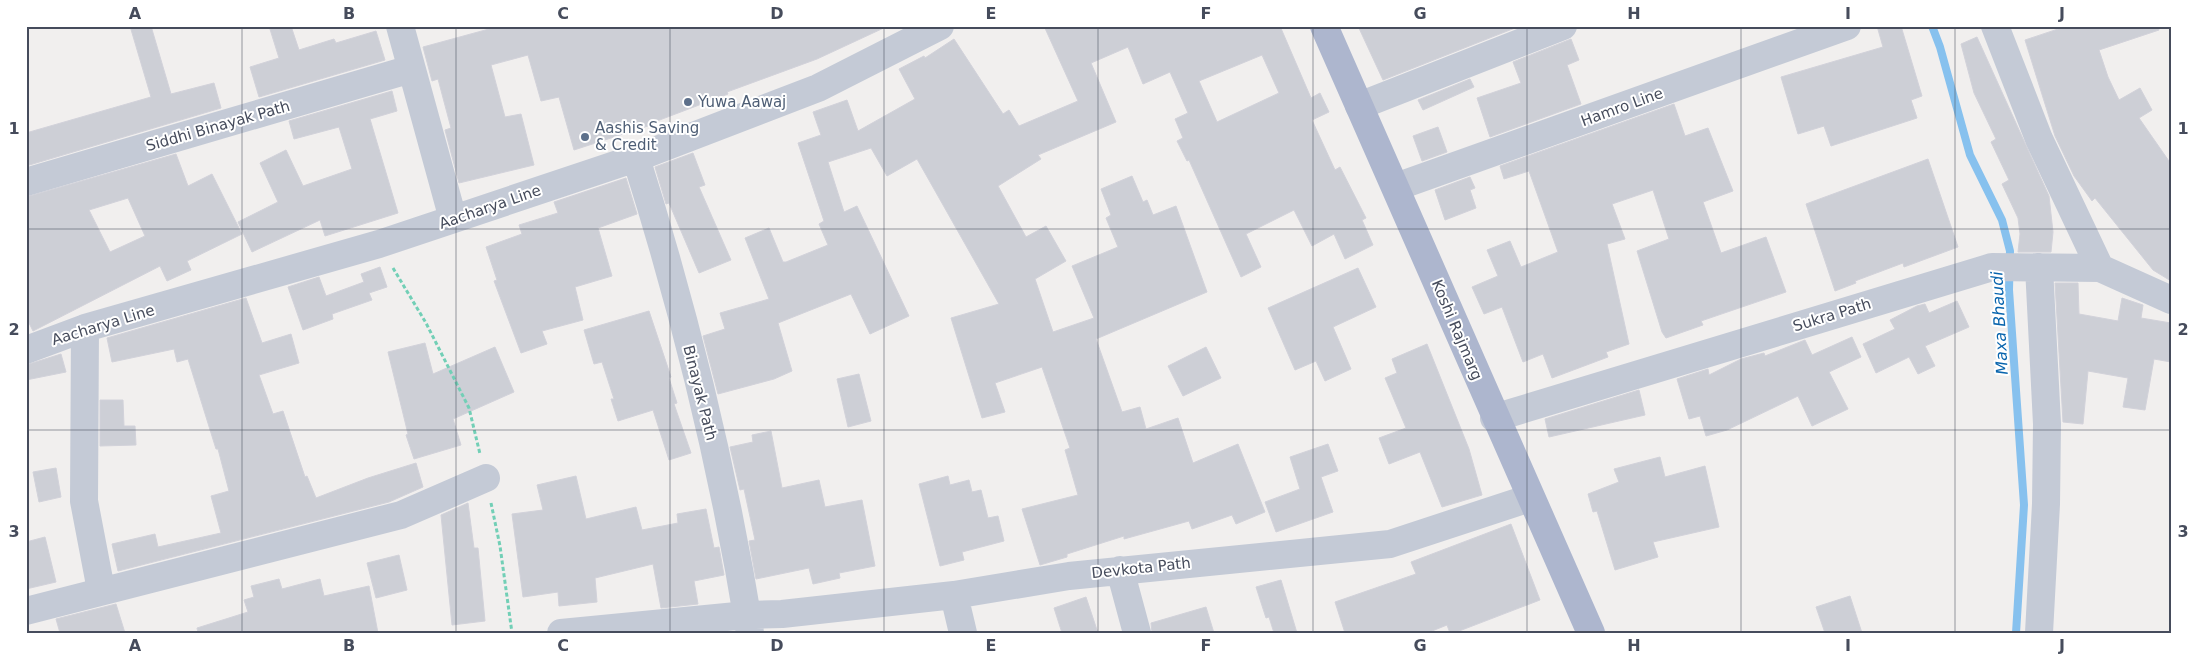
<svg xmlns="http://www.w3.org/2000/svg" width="2197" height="659" font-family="'DejaVu Sans',sans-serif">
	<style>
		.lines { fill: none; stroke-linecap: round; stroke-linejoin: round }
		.stream { stroke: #87c1ee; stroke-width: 8 }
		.building { fill: #cdcfd6; stroke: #d2d2da; fill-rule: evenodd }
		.path { stroke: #72cfb6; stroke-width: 3; stroke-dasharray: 4 2.5; stroke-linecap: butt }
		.minor { stroke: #c4cad6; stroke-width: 28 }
		.major { stroke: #adb6ce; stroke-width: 28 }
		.grid { fill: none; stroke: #464c5c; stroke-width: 1; stroke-opacity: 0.55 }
		.service-dot { fill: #5c6f8a; stroke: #fff; stroke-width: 2 }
		.labels { text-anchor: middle; stroke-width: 4; stroke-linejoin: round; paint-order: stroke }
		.service-label { font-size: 15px; fill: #4e5e75; stroke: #fff; text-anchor: start }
		.street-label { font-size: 15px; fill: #464c5c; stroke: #fff }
		.water-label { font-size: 16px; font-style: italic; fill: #0864ad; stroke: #fff }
		.neatline { fill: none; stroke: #464c5c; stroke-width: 2 }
		.grid-label { font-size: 16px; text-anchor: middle; font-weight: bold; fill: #464c5c }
	</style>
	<rect width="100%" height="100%" fill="#f1efee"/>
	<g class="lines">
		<path class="stream" d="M1932 26 1940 47 1970 155 2002 220 2010 251 2009 290 2024 505 2016 633"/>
	</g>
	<path class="building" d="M130 26H151L171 94 214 83 221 108 26 166V133L151 97Z
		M269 26H291L299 50 334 39 336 43 376 31 385 60 259 97 250 67 279 58Z
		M500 26H888L817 59 727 92 728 94 657 121V123L574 150 559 97 541 101 528 55 491 65 505 117 521 114 534 165 459 183 445 130 451 128 438 79 432 81 423 47Z
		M1044 26H1280L1311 98 1320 93 1329 112 1312 120 1335 170 1340 167 1366 218 1362 220 1373 245 1345 259 1334 234 1312 246 1294 210 1246 234 1261 267 1241 277 1189 160 1187 161 1177 141 1183 138 1175 119 1188 113 1170 72 1143 84 1128 47 1091 63 1116 122 1038 155 1041 159 998 186 1026 237 1046 226 1066 261 1035 279 1053 332 1094 318 1072 266 1118 247 1106 218 1111 215 1101 189 1132 176 1143 202 1147 200 1153 215 1176 206 1207 292 1096 339 1122 412 1140 407 1146 429 1178 418 1193 463 1238 444 1265 512 1236 524 1232 515 1192 529 1189 521 1124 539V536L1067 554V557L1040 565 1022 509 1078 495 1065 450 1070 448 1042 367 995 383 1005 412 982 418 951 318 999 304 917 159 887 176 871 148 828 162 844 212 857 206 909 316 870 334 851 294 778 323 792 371 774 379 718 394 703 336 725 329 720 313 769 299 745 238 769 228 783 262H786L828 245 819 224 824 221 798 143 821 135 813 112 847 100 858 131 915 99 899 69 924 56 925 58 954 39 1003 114 1009 110 1019 126 1078 101ZM1262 55 1279 93 1217 122 1199 81Z
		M1358 26H1520L1383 80Z
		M1877 26H1901L1922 96 1911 100 1917 118 1831 146 1824 126 1798 134 1781 77 1883 47Z
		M2067 26H2158L2159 30 2099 50 2108 77 2119 100 2140 88 2152 110 2139 118 2171 164V281L2153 270 2095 198 2092 201 2074 176 2055 136 2025 40Z
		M1977 37 2049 196 2053 232 2051 252H2018L2020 234 2018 218 2002 184 2009 180 1991 142 1996 139 1974 93 1961 44Z
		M1571 39 1579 60 1567 65 1581 104 1490 137 1477 98 1521 83 1513 62Z
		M1470 79 1474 87 1423 110 1418 100Z
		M392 91 397 111 370 119 398 213 325 236 320 220 252 252 238 222 278 202 260 163 286 150 303 186 352 169 339 127 294 139 289 121Z
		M1674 104 1685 136 1708 128 1733 191 1703 202 1721 253 1766 237 1786 292 1701 321 1703 325 1666 338 1662 332 1637 251 1669 239 1653 190 1612 204 1625 239 1607 244 1629 344 1606 352 1608 357 1552 378 1543 354 1523 362 1502 307 1484 314 1472 287 1498 276 1487 250 1510 241 1521 267 1558 252 1529 171 1504 179 1500 166Z
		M1438 127 1447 152 1422 161 1413 136Z
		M693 153 705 185 699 187 731 260 699 273 669 203 666 204 655 167Z
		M176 154 188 186 212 174 242 234 187 261 191 270 167 281 160 266 33 331 26 317V197ZM128 198 145 236 110 252 89 210Z
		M1928 159 1958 247 1904 267 1903 263 1855 281 1856 283 1835 291 1806 204Z
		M1470 177 1475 188 1470 190 1476 208 1445 220 1435 190Z
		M626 178 637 214 598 228 612 276 575 287 583 320 542 331 547 344 521 353 494 281 497 280 486 247 522 234 519 225 558 213 554 202Z
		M380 267 387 287 369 293 372 300 332 314 333 319 303 330 288 287 319 277 326 296 364 282 361 274Z
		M1358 268 1376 307 1333 327 1351 369 1325 381 1316 361 1295 370 1268 308Z
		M2055 283H2078L2079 314 2118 321 2122 298 2143 305 2141 318 2171 323V362L2154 359 2145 410 2123 407 2128 378 2088 371 2083 424 2063 422Z
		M246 298 262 343 291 334 299 363 259 375 273 414 283 411 305 477 307 476 316 498 368 478 416 463 423 487 389 502 118 571 112 544 155 534 158 547 221 533 211 496 229 491 218 449H216L188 359 177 362 174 349 112 362 107 338Z
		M1957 301 1969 327 1925 346 1935 366 1918 374 1909 357 1876 373 1863 344 1895 329 1890 320 1917 306 1925 304 1929 313Z
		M649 311 671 377 669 378 677 403 674 404 691 453 669 460 653 410 618 421 611 399H614L602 362 594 364 584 330Z
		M1852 337 1861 357 1829 372 1848 409 1812 426 1798 396 1727 430 1706 436 1700 416 1689 419 1677 379 1708 369 1709 375 1741 359 1764 353 1765 356 1805 340 1812 355Z
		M425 343 433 374 495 347 514 392 453 419 461 445 414 459 406 435 408 434 388 352Z
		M1427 344 1469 449 1482 495 1442 507 1420 452 1389 464 1379 438 1406 428 1385 378 1397 373 1392 359Z
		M1206 347 1221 378 1183 396 1168 366Z
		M61 354 66 372 26 380V365Z
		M859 374 871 421 848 427 837 379Z
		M1639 390 1645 415 1549 437 1545 419Z
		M100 400H123L124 426H135L136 445 100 446Z
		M771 431 782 488 819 480 825 507 862 500 875 566 839 573 840 578 813 584 809 568 756 579 749 541 755 540 744 489 740 490 730 447 753 442 752 435Z
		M1328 444 1338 471 1321 477 1333 512 1276 532 1265 502 1300 489 1290 457Z
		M1660 457 1665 477 1705 466 1719 527 1653 542 1658 557 1615 570 1597 511 1593 512 1588 494 1619 482 1614 469Z
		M56 468 61 497 39 502 33 472Z
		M576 476 586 519 636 507 642 530 678 523 677 514 706 509 714 548 719 547 724 575 694 581 698 604 661 608 653 564 595 578 597 602 559 606 558 592 523 597 512 514 543 510 537 485Z
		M948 476 950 485 969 480 972 492 981 490 988 518 998 516 1004 541 962 552 964 560 940 566 919 484Z
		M468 503 474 548H478L485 621 452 625 441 515Z
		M1511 524 1540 600 1454 633H1450L1447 625 1427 633H1345L1335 602 1416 574 1411 562Z
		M45 537 56 582 26 589V542Z
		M399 555 407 590 376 598 367 563Z
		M279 579 282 589 320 579 324 596 369 586 378 633H198L197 628 248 612 244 600 254 597 251 586Z
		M1281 580 1297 633H1274L1269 617 1266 618 1256 587Z
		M1850 596 1862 633H1825L1816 607Z
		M1086 597 1098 633H1062L1054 608Z
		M116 604 125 633H60L56 619Z
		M1206 607 1214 633H1152L1151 623Z"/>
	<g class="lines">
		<path class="path" d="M393 268 426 323 469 408 480 454
			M491 503 500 546 512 633"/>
		<path class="minor" d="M400 26 453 219
			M1995 26 2039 139 2100 268
			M1359 106 1563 26
			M636 158C685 313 724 472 750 633
			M26 182 411 69
			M1396 187 1847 26
			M85 328 84 501 101 590
			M26 350 85 328 379 244 636 158 818 88 940 26
			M1494 418 1992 267 2100 268 2171 300
			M1120 570 1137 633
			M954 595 963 633
			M26 611 401 515 486 478
			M561 633 747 615 782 614 954 595 1069 576 1390 544 1530 498
			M2039 633 2046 504 2047 424 2039 267"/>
		<path class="major" d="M1324 26 1591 633"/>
	</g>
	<path class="grid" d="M242 26V633M456 26V633M670 26V633M884 26V633M1098 26V633M1313 26V633M1527 26V633M1741 26V633M1955 26V633M26 229H2171M26 430H2171"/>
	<g class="service-dot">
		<circle cx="688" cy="102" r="5"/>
		<circle cx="585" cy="137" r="5"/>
	</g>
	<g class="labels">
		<g class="service-label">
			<text x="698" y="107">Yuwa Aawaj</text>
			<text x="595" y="133">Aashis Saving<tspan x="595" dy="17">&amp; Credit</tspan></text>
		</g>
		<g class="street-label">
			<text transform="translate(1622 107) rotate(-20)" y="5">Hamro Line</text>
			<text transform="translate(218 126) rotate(-16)" y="5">Siddhi Binayak Path</text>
			<text transform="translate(490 207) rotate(-19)" y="5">Aacharya Line</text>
			<text transform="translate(1832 315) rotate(-17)" y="5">Sukra Path</text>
			<text transform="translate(103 325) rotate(-17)" y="5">Aacharya Line</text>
			<text transform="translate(1457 330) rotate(67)" y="5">Koshi Rajmarg</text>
			<text transform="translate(700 393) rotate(76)" y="5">Binayak Path</text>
			<text transform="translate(1141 568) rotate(-6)" y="5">Devkota Path</text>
		</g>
		<g class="water-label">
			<text transform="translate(1999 323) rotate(-93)" y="6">Maxa Bhaudi</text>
		</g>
	</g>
	<rect width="2197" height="659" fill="none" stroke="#ffffff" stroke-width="55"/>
	<rect x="28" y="28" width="2142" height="604" class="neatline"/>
	<g class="grid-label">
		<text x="135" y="19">A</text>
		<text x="349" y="19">B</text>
		<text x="563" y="19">C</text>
		<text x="777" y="19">D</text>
		<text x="991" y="19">E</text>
		<text x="1206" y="19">F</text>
		<text x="1420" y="19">G</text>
		<text x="1634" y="19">H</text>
		<text x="1848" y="19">I</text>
		<text x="2062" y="19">J</text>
		<text x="14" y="134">1</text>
		<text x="2183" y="134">1</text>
		<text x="14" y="335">2</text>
		<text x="2183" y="335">2</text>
		<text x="14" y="537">3</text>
		<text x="2183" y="537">3</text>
		<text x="135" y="651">A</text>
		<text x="349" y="651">B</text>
		<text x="563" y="651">C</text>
		<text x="777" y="651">D</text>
		<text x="991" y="651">E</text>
		<text x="1206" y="651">F</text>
		<text x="1420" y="651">G</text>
		<text x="1634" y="651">H</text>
		<text x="1848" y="651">I</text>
		<text x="2062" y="651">J</text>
	</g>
</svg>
